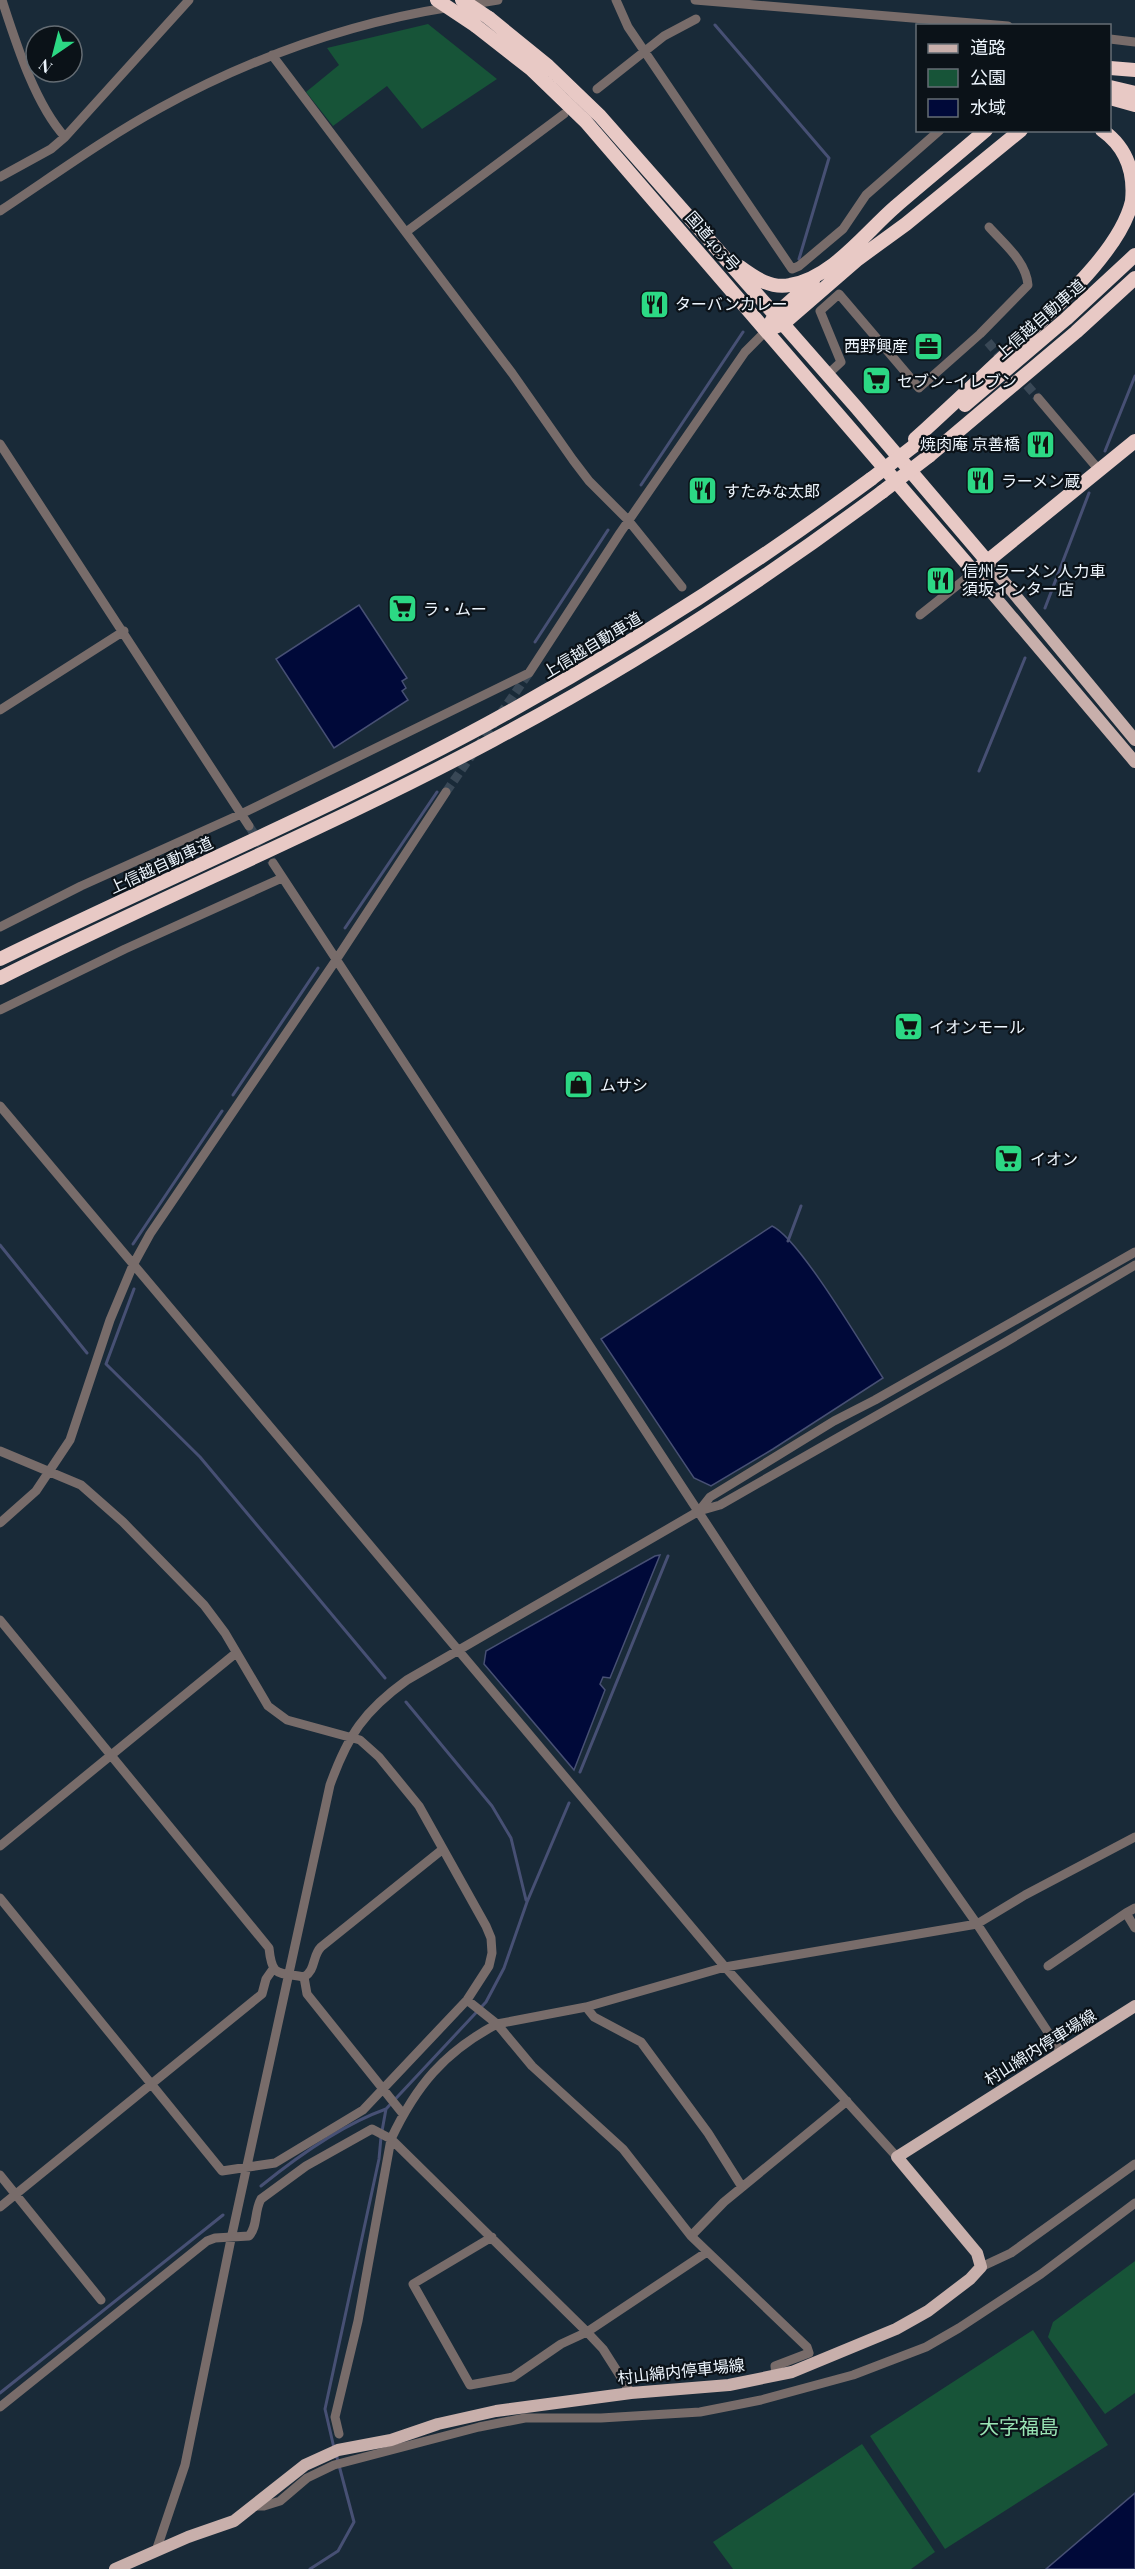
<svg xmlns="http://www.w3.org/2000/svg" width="1135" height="2569" font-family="'Playfair Display','Noto Sans JP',serif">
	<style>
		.green { fill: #175438 }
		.water { fill: #000939; stroke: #475074; stroke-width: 1.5 }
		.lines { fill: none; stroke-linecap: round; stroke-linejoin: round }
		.stream { stroke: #475074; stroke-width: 3 }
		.minor-tunnel { stroke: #394856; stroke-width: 9; stroke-dasharray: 9 4.5; stroke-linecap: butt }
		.minor { stroke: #786c6a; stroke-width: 9 }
		.major { stroke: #c8afab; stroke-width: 12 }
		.highway { stroke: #e8c9c5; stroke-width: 14 }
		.highway-bridge { stroke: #e8c9c5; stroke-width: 14 }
		.labels { text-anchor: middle; stroke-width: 4.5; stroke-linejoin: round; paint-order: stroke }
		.street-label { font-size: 16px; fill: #edf5fd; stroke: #0b1218 }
		.poi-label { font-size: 16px; fill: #edf5fd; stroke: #0b1218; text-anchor: start }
		.quarter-label { font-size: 20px; fill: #9ae5b5; stroke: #0b1218 }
	</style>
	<rect width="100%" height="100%" fill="#192a38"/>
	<path class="green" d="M428 24 497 79 422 129 387 86 333 126 306 92 339 65 327 48Z
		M1135 2261V2393L1105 2414 1048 2337 1053 2322Z
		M1033 2330 1108 2445 945 2549 870 2436Z
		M862 2444 935 2552 911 2569H733L713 2542Z"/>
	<path class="water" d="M359 605 407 678 402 681 406 688 402 691 408 700 334 748 276 659Z
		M772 1226C799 1238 863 1347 883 1378L773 1449 711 1486 694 1478 601 1339Z
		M660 1555 610 1678 603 1677 600 1684 605 1690 574 1770 484 1664 486 1651 655 1556Z
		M1135 2493V2569H1046Z"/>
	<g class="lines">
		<path class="stream" d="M715 25 829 158 799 259
			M1105 451 1135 376
			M641 485 743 332
			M1045 608 1089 493
			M535 642 608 530
			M979 771 1025 658
			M345 928 437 792
			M233 1095 318 968
			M788 1241 801 1206
			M133 1244 222 1111
			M0 1245 87 1353
			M134 1289 106 1364 200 1457 385 1678
			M406 1702 492 1806 511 1838 526 1900
			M580 1772 668 1556
			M382 2131 386 2109
			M261 2186C298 2156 341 2125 386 2109L486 2002 504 1968 527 1902 569 1803
			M0 2393 223 2215
			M334 2448 325 2409 379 2159 381 2137
			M310 2569 338 2551 354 2522 336 2454"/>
		<path class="minor-tunnel" d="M988 342 1004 361
			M1018 375 1038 398
			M446 792 529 673
			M249 826 273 863"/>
		<path class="minor" d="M2 0C16 43 35 104 65 137
			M616 0 628 27 792 269 799 266 843 229 866 195 940 130
			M695 0 1008 26
			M467 5 498 0
			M1110 39 1135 42
			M272 55 512 373 573 460 589 481 628 520 682 587
			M597 89 664 36 696 19
			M0 177 51 149 65 137 189 0
			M0 211C53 176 105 138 160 108 251 58 349 23 451 7
			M406 232 564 114
			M827 375 841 362 820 311 839 294 919 388 980 334 1028 285C1026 261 1004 244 989 227
			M1038 398 1099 470
			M0 444 249 826
			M920 615 974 572
			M0 710 124 631
			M273 863 753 1595 897 1810 977 1924 1061 2052
			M0 927 81 886 241 814 529 673 620 533 745 352 767 330
			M0 1010 125 949 282 878
			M0 1106 725 1967 897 2157
			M1135 1252 875 1400 834 1421 710 1497 699 1511 720 1505 1004 1343 1135 1265
			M0 1451 81 1485 123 1522 204 1605 225 1633 268 1706 287 1720 360 1740 379 1757 419 1806 486 1926 491 1938 492 1953 489 1966 467 2000 363 2110 275 2163 222 2171 0 1898
			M0 1523 36 1491 70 1440 110 1320 133 1265 150 1234 336 960 446 792
			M0 1620 269 1948C272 1978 278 1972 304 1977L307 1994 403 2114
			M0 1846 236 1653
			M1135 1908 1126 1913 1135 1928
			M1048 1966 1126 1913
			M304 1977C316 1970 312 1956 321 1947L443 1849
			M586 2007 594 2017 641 2042 708 2133 742 2187
			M391 2139 587 2332 603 2349 631 2393
			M0 2175 101 2300
			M0 2207 262 1994 266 1979 273 1969
			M691 2236 724 2202 847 2101
			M492 2237 413 2284 470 2385 513 2377 561 2344 587 2332 707 2252
			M981 2267 1011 2253 1135 2164
			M776 2375 775 2366 809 2353 807 2347 691 2236 623 2149 532 2066 497 2024 586 2007 725 1967 977 1924 1025 1895 1135 1837
			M0 2407 207 2241 215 2238 249 2236C258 2226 254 2211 261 2199L306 2166 372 2129 391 2139C416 2086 444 2052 497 2024L467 2000
			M339 2434 335 2417 358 2321 391 2139
			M255 2506H264L280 2501 307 2478 334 2465 479 2427 525 2418H601L700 2412 761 2400 853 2375 926 2347 959 2328 1041 2274 1135 2203
			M156 2551 185 2465 231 2239 330 1785C348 1735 364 1711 407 1680L699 1511"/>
		<path class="major" d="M987 561 1135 740
			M974 572 1135 762
			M115 2569 188 2537 234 2521 305 2465 338 2450 391 2440 438 2424 496 2411 631 2393 729 2385 792 2372 896 2329 928 2311 970 2279 981 2267 977 2253 897 2157 1135 2006"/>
		<path class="highway" d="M489 18 548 66 600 116 856 407 987 561
			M476 26 531 69 586 122 974 572 1135 441
			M1110 68 1135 70
			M1110 87 1135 93
			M1110 98 1135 105
			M740 267C755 278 771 289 790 285 832 278 864 234 895 207 925 181 956 156 986 130
			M771 322 775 315 813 281
			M775 327 783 324 858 259 906 224 1021 130
			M965 405 1066 319 1135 255
			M915 439C949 408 982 377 1016 345 1053 309 1120 252 1132 201 1135 171 1126 147 1102 130
			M929 456 1076 332 1135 278
			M0 959C162 880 328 810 487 724 621 651 749 569 871 479
			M0 978C163 896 332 826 493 740 629 668 759 584 882 492"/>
		<path class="highway-bridge" d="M437 0 476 26
			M462 0 489 18
			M871 479 919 442
			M882 492 929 456"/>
	</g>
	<defs>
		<symbol id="restaurant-square" viewBox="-11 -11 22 22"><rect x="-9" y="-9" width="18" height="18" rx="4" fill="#2cd884" stroke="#0b1218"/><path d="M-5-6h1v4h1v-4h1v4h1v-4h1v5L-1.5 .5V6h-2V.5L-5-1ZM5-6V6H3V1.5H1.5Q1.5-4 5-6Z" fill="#111"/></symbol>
		<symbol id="office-square" viewBox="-11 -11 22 22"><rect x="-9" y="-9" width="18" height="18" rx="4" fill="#2cd884" stroke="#0b1218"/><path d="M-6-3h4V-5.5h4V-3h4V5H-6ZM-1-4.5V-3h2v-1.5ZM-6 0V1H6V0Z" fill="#111"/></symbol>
		<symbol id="supermarket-square" viewBox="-11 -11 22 22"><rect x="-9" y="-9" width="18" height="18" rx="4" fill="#2cd884" stroke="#0b1218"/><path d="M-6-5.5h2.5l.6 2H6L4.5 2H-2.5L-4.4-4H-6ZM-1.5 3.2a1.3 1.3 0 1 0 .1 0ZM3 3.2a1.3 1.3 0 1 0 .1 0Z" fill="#111"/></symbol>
		<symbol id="shop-square" viewBox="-11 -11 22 22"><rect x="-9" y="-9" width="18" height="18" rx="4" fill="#2cd884" stroke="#0b1218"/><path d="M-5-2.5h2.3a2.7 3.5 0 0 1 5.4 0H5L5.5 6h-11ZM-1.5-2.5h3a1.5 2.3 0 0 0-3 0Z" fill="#111"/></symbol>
	</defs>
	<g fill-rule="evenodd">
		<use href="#restaurant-square" x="638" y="288" width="33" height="33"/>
		<use href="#office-square" x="912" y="330" width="33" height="33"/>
		<use href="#supermarket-square" x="860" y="364" width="33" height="33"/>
		<use href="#restaurant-square" x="1024" y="428" width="33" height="33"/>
		<use href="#restaurant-square" x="964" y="464" width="33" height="33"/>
		<use href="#restaurant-square" x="686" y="474" width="33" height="33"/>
		<use href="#restaurant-square" x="924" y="564" width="33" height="33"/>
		<use href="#supermarket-square" x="386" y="592" width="33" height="33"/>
		<use href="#supermarket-square" x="892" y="1010" width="33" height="33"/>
		<use href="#shop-square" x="562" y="1068" width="33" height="33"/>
		<use href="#supermarket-square" x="992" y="1142" width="33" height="33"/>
	</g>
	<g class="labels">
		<g class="street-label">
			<text transform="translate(713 241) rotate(49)" y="6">国道403号</text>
			<text transform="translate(1040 319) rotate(-41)" y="6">上信越自動車道</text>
			<text transform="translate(592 645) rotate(-31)" y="6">上信越自動車道</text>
			<text transform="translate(161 865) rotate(-25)" y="6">上信越自動車道</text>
			<text transform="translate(1040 2047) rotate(-32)" y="6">村山綿内停車場線</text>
			<text transform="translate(681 2371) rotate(-6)" y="6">村山綿内停車場線</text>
		</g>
		<g class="poi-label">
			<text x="675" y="310">ターバンカレー</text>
			<text x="908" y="352" text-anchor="end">西野興産</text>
			<text x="897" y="387">セブン-イレブン</text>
			<text x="1020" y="450" text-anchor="end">焼肉庵 京善橋</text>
			<text x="1001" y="487">ラーメン蔵</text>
			<text x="724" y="497">すたみな太郎</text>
			<text x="962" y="577">信州ラーメン人力車<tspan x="962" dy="18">須坂インター店</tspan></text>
			<text x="423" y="615">ラ・ムー</text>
			<text x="929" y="1033">イオンモール</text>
			<text x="600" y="1091">ムサシ</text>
			<text x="1030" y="1165">イオン</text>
		</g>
		<g class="quarter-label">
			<text x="1019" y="2434">大字福島</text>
		</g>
	</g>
	<rect x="916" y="24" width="195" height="108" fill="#0b1218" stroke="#656d74" stroke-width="1.5"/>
	<rect x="928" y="44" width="30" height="9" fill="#c8afab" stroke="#656d74" stroke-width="1.5"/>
	<text x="970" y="54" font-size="18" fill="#edf5fd">道路</text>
	<rect x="928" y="69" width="30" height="18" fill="#175438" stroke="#656d74" stroke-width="1.5"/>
	<text x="970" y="84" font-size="18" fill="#edf5fd">公園</text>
	<rect x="928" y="99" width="30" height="18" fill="#000939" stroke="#656d74" stroke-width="1.5"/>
	<text x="970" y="114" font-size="18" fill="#edf5fd">水域</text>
	<g transform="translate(54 54) rotate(215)"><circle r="28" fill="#0b1218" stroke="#656d74" stroke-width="1.5"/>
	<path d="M0-4.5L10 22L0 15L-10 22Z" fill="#2cd884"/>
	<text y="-9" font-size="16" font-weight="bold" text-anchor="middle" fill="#edf5fd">N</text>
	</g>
</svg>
